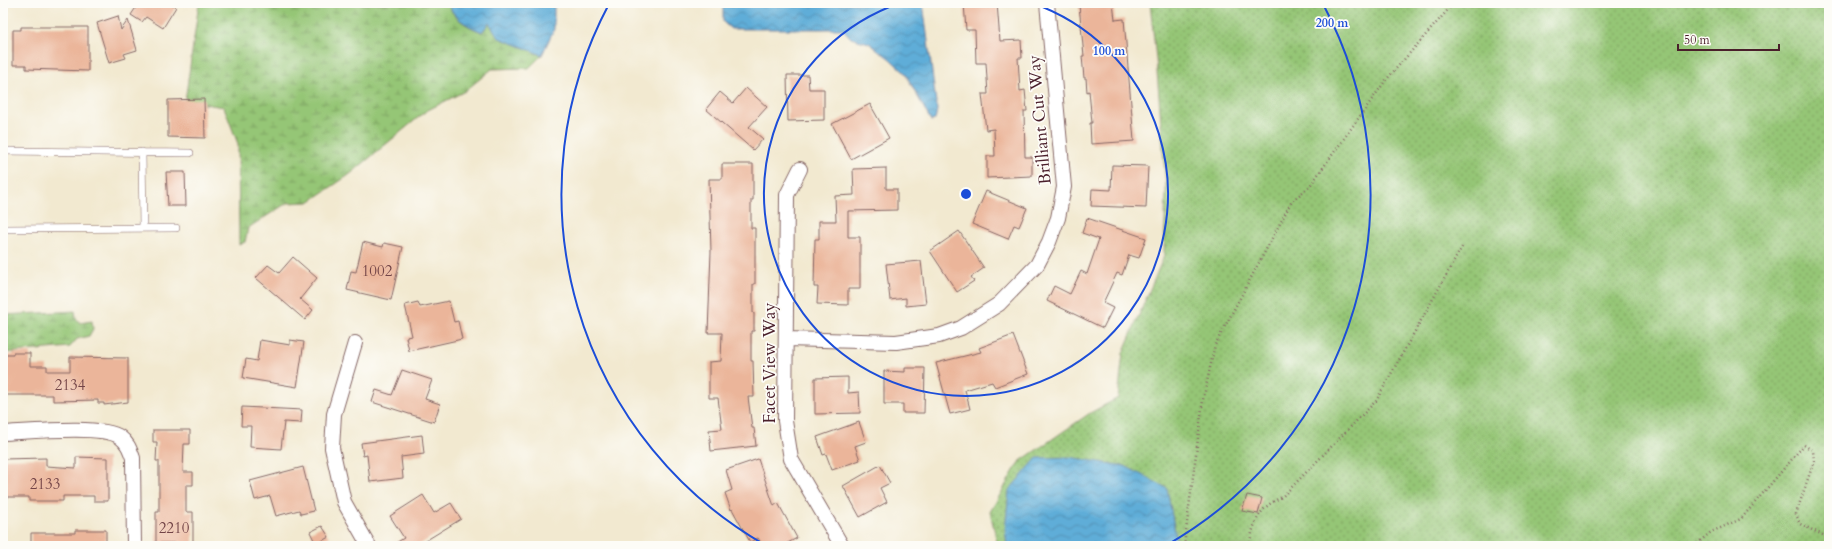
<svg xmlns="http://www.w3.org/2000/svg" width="1832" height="549" font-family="Cardo,serif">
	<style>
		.grass { fill: url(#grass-dots); stroke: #707250 }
		.wetland { fill: url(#wetland-marsh); stroke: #707250 }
		.water { fill: url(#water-waves); stroke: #546682 }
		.building { fill: #ebb59a }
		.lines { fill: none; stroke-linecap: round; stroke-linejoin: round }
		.lane-casing { stroke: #856665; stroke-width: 8 }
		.street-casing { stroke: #856665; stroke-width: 16 }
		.path { stroke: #856665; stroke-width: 2.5; stroke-dasharray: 1 3; stroke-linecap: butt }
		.lane { stroke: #fff; stroke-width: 7 }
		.street { stroke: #fff; stroke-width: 14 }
		.ring { fill: none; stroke: #1d4ed8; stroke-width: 2 }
		.labels { text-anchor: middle; stroke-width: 3.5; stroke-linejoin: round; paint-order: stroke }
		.number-label { font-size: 15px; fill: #724447 }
		.street-label { font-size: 17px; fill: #4a1f2b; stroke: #fdfcf7 }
		.centre { fill: #1d4ed8; stroke: #fdfcf7; stroke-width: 2 }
		.ring-label { font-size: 12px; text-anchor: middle; font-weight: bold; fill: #1d4ed8; stroke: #fdfcf7; stroke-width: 3.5; stroke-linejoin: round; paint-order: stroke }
	</style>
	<defs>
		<pattern id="grass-dots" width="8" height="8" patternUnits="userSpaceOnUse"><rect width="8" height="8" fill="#95c676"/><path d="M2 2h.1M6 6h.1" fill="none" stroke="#7ca061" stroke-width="1.8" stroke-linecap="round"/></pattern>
		<pattern id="wetland-marsh" width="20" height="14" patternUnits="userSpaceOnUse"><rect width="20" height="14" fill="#95c676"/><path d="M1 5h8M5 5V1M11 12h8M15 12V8" fill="none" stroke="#7ca061"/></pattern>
		<pattern id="water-waves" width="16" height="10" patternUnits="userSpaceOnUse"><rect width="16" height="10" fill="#5fadd8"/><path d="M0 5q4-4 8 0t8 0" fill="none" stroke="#508caf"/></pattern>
	</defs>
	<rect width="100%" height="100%" fill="#fdfcf7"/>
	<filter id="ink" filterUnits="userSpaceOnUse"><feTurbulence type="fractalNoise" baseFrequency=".025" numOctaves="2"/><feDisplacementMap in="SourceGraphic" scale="8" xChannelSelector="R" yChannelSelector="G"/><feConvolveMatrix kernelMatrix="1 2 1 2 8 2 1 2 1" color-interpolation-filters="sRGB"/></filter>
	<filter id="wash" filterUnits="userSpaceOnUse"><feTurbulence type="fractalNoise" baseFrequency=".012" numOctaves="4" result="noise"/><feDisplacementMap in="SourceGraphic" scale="16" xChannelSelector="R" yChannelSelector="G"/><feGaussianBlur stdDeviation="0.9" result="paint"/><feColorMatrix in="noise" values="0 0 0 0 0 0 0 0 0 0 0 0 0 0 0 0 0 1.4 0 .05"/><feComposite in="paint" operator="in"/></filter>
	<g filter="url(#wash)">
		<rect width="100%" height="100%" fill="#f2e9d0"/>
		<path class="grass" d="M1150 3H1829V546H998L990 512 1019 462 1090 413 1118 398 1123 353 1164 256 1166 186 1156 59Z"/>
		<path class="wetland" d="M199 3H449C451 18 469 27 482 32L489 23 516 44 542 55 529 68 492 69 465 91 426 111 349 175 309 202 287 203 248 228 245 242 239 245 238 144 224 107 185 101Z
			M75 311 76 318 80 323 92 321 93 329 89 336 77 339 70 347 3 353V315Z"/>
		<path class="water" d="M449 3H554V29L542 55 499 38 489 23 482 32C470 27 451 18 449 3Z
			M723 3H923L937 110 935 120 931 121 905 73 890 59 869 43 851 38 843 29H731L723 22Z
			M1069 457 1125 466 1167 488 1176 537 1173 546H1007L1005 530 1009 490 1037 458Z"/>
		<g id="blocks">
			<path class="building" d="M139 3H170L176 7 163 28 146 17 142 22 131 15Z
				M964 3H997L1000 41 1021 40 1022 58H1018L1020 91 1025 90 1027 111H1024L1025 157H1032V176L987 178V156H995L994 129 986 130 982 94H988L986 63H976L975 30H966Z
				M1102 3H1113L1115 20 1124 19 1134 141 1091 144 1090 123H1092L1089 91 1087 92 1086 78H1084L1082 56H1084L1079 5Z
				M118 16 121 30 128 20 137 50 124 54 126 58 109 63 97 23Z
				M21 27H88V71L26 69V65H13V30H21Z
				M787 75H808L809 89H824V120L788 121Z
				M746 88 767 107 749 127 763 139 753 150 706 109 720 92 733 103Z
				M204 99 205 138 168 137V100Z
				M870 104 889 138 851 159 832 124Z
				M722 164H753V200H751V228H755V284H753V313H754V331H751V361H753L754 397H748L752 428H754L756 446 711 451 709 430 722 429 718 398H709V362L721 361 722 333H708L711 252 709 179H722Z
				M1112 165 1148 166 1146 208 1091 206 1092 189 1111 190Z
				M886 168V189H897V210L848 211V237H860V289H848V305L817 304 818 287H814L815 239H819V221H836L835 196 854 195 853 169Z
				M166 172H185L186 206H168Z
				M986 191 1027 208 1019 227 1014 225 1008 239 972 224Z
				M1087 218 1146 238 1139 258 1129 255 1122 275 1117 273 1103 303 1113 308 1103 328 1047 301 1054 286 1070 294 1081 271 1087 274 1099 239 1082 233Z
				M959 231 984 268 971 277 974 281 957 292 930 251Z
				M363 242 383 247 384 243 403 247 391 300 347 290 351 271 356 272Z
				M293 257 317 278 300 299 313 310 305 320 256 278 268 265 279 273Z
				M921 261 926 304 906 306V298L890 300 886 264Z
				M449 301 454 322 458 321 462 339 409 351 406 337 412 336 405 305 418 302 420 307Z
				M1013 335 1028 374 995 387 992 382 965 390 970 409 950 414 936 363 981 352 979 348Z
				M260 340 290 345V340L304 342 297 387 243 378 246 359 257 361Z
				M13 353H30V366H47V371H70V357L128 358V402L104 405V403H98V400L53 401V395H3V355H13Z
				M905 368H925L924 413H903V404H884V371L905 372Z
				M402 370 432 380 425 399 440 404 434 422 372 402 376 390 392 395Z
				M848 377V393L859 392 860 413 815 414V378Z
				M242 407 302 410 301 423 284 422 281 449 250 447 251 426H241Z
				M859 422 866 442 855 446 860 460 832 470 826 454 823 455 817 437Z
				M153 430H190V444H184L183 472H193V485H186V512H193V543H156V512H159V461H156L157 442H153Z
				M422 435 424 454 401 457 403 478 370 482 367 455 363 456 361 443Z
				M76 457 108 458V501H94V496H63V501H29V497H3V459L46 458V466L76 468Z
				M758 459 774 506 778 503 797 538 782 546H763L758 538 750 542 732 509 731 510 725 493 732 490 726 470Z
				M880 465 890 483 880 488 887 502 860 517 843 486Z
				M303 467 314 511 301 514 299 510 276 516 270 496 255 500 250 481Z
				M423 495 434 513 451 503 461 519 417 546H391L404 538 390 516Z
				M1247 495 1262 498 1258 514 1242 511Z
				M322 526 329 537 316 544 310 532Z
				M75 530H106V546H31V533H75Z"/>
		</g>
	</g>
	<g filter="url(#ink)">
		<use href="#blocks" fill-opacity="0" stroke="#856665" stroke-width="1"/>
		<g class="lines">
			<defs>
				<path id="lane" d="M3 151 190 153
					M142 152 143 228
					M3 229 176 228"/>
				<path id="street" d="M800 169 787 195 785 421 791 459 842 546
					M786 339 896 342 939 336 961 328 999 304 1037 265 1049 242 1058 218 1064 187 1047 3
					M355 343 334 414 332 448 344 502 369 546
					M3 433C27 432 103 424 120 437 128 443 130 450 133 458L134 546"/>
			</defs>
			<use href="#lane" class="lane-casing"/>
			<use href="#street" class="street-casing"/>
			<path class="path" d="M1162 4 1163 3
				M1184 546 1203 400 1215 345 1292 201 1309 187 1386 80 1454 3
				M1249 546C1254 522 1258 508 1282 497L1376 401 1462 247
				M1694 546 1711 532 1741 519 1804 445 1813 451 1814 461 1796 514 1800 524 1829 538"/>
			<use href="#lane" class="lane"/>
			<use href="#street" class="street"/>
		</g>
	</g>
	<g class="ring">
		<path d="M1032 3A202 202 0 1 1 900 3"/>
		<path d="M767 546A404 404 0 0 1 609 4M1323 4A404 404 0 0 1 1165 546"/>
	</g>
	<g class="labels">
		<g class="number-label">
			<text x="377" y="276">1002</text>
			<text x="70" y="390">2134</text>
			<text x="45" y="489">2133</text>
			<text x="174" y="533">2210</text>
		</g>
		<g class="street-label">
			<text transform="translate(1039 120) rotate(-95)" y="6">Brilliant Cut Way</text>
			<text transform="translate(769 363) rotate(-90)" y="6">Facet View Way</text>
		</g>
	</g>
	<circle cx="966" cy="194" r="6" class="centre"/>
	<g class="ring-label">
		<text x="1332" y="27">200 m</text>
		<text x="1109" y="55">100 m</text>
	</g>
	<rect width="1832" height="549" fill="none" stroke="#fdfcf7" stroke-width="16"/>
	<path d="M1678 44v6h101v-6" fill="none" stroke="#4a1f2b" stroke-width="2"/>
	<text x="1684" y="44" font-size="12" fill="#4a1f2b" stroke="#fdfcf7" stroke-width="3" paint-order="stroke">50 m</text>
</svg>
